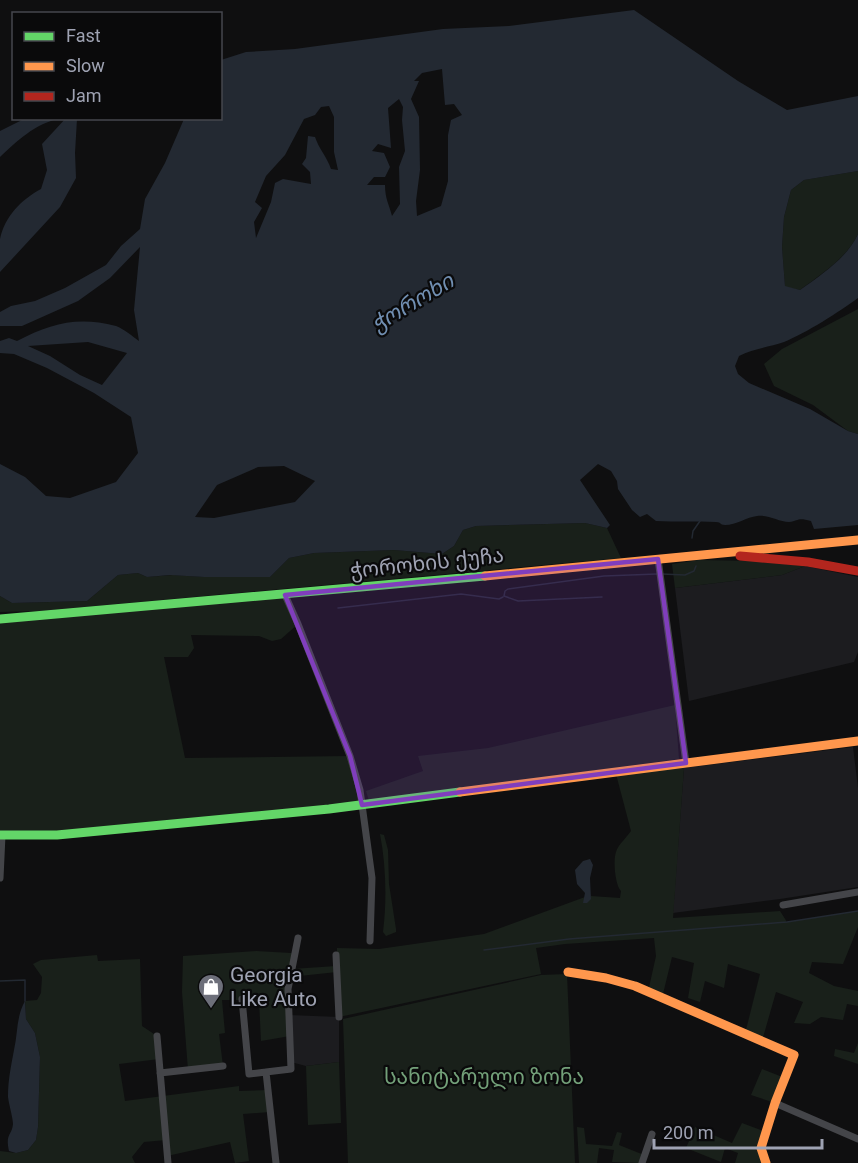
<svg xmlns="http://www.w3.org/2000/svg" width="858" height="1163" font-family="Roboto,'Noto Sans Georgian',sans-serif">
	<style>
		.built { fill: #1c1c1f }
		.green { fill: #19201a }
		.water { fill: #232932; fill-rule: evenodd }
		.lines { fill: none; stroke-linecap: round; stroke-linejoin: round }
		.stream { stroke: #232932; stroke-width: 1.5 }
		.street { stroke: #444549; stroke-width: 7 }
		.fast { stroke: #63d668; stroke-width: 9 }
		.slow { stroke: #ff974d; stroke-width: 9 }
		.jam { stroke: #b3261e; stroke-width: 9 }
		.marked { fill: #803ebd; fill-opacity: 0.2; stroke: #803ebd; stroke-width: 4.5; stroke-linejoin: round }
		.labels { text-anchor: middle; stroke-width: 4.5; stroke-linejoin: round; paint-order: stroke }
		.street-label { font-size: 21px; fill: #9fa3b3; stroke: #0a0a0b }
		.poi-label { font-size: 21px; fill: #9fa3b3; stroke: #0a0a0b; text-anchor: start }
		.park-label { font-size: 21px; fill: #73a079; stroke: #0a0a0b }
		.water-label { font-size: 22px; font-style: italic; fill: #718fb2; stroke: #0a0a0b }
	</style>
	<rect width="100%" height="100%" fill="#0f0f10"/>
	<path class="built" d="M805 566 858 577V652L854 662 689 701 675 588 782 575Z
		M853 747 858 788V887L780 899 673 913 684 768Z
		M289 1015 339 1017V1062L306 1066 291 1062Z"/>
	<path class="green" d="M858 171V234C847 258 821 274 800 290L785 287 782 247 784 217 791 190 804 180Z
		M858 309V434L848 431 813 405 774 386 764 364 782 349Z
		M585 523 607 528 621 558 40 611 0 612V596L12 603 87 601 118 575 138 573 147 577 173 575 204 577H270L289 558 314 553 394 550 442 554 454 546 463 530 476 526Z
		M699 560 755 561 805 566 782 575 675 588 672 564Z
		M285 595 298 624 281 639 272 641 259 636 191 635 194 648 188 657H164L185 758 350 756 362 805 57 835H0V619Z
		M675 705 679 759 369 801 366 791 423 771 418 756 488 748Z
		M684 768 673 918 780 911 787 922 858 911V927L843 964 812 962 809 973 834 986 858 991V1006L847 1004 843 1020 821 1017 810 1024 794 1023 803 1002 776 992 762 1041 745 1034 760 974 728 964 724 988 705 981 700 1002 688 998 694 963 672 957 662 998 648 992 656 956 654 938 565 944 536 948 541 974 339 1017 337 972 290 977V1036L261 1041 259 1000H222L225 1033 219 1034 223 1066 188 1070 182 992 183 956 256 951 291 953 295 954 292 969 336 966 337 948 379 949 484 934 585 897 591 899V896L620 898 621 891C615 885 613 860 616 852 618 845 627 837 631 831L616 774Z
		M380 834 384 835 388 850 389 884 396 929V932L386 936 383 932C387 900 386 865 380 834Z
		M97 955 98 961 140 959 142 1026 157 1036 159 1059 119 1064 125 1101 239 1086V1091L268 1090 270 1112 243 1114 249 1161 235 1163 230 1142 167 1156 166 1140 144 1142 132 1157 135 1163H0V1151L16 1153 28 1150 36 1140 38 1127 40 1057 35 1033 26 1019 25 1001 37 1000 41 993 42 977 33 964 41 960Z
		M567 974 575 1163H348L343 1019 541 975Z
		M858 1043V1064L834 1056 835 1049 854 1053Z
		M339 1062 341 1123 308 1125 306 1066Z
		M762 1069 785 1078 775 1103 751 1095Z
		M742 1123 766 1132 763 1163H735L738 1153 725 1148 721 1162 686 1148 695 1127 732 1143Z
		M577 1127 584 1128 586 1144 612 1146 617 1132 622 1133 619 1145 644 1155 642 1163 612 1162 614 1150 599 1148 597 1163H579Z"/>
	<path class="water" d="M634 10 738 81 787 110 858 96V171L804 180 791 190 784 217 782 247 785 286 800 290C821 275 847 258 858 234V298C839 312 806 333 784 342 769 347 753 349 739 356L735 366 738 374 749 383 810 409 848 431 858 434V525L814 529 811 521C797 517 799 521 789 522 779 522 767 514 757 516 747 517 736 525 725 525 719 525 722 522 716 522 696 521 676 522 656 521L647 514 640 517 632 510 618 489 617 481 611 471 598 464 580 480 610 525 607 528 585 523 476 526 463 530 454 546 442 554 394 550 314 553 289 558 270 577H204L170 575 147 577 138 573 118 575 87 601 12 603 0 596V464L25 477 46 496 70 498 116 482 138 453 131 417 94 393 47 368 14 354 0 353V341L9 338 17 341C51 323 78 316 116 326 124 329 132 336 139 341L134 310 140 247 110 278 78 301 22 326H0V312L11 306 35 301 65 288 106 265 121 246 140 229 145 199 165 163 184 119 220 118 221 60 246 52 295 49 443 29 509 26ZM442 69 445 105 454 104 462 115 451 120 448 135V181L441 206 417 216 416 201 420 170 419 117 411 99 419 81H414L422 73ZM399 99 403 107 402 120 405 151 399 167 400 204 392 216C389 204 385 199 385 185H367L374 177H385L390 167 384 153 372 151 378 144 391 148 388 108ZM329 106 334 117V152L338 170 331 169C327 157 319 149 315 137L308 136 306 158 302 164 310 172 311 184 283 179 275 183 271 202 256 238 254 222 262 208 255 202 266 176 285 155 304 119 315 115 321 107ZM88 342 127 353 102 385 80 375 50 356 28 346ZM284 466 315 481 295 502 214 518 195 517 217 485 258 467Z
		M26 118 58 119C35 124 17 141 0 157V131Z
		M66 118 77 119 75 153 76 178 60 207 0 272C0 262 0 249 0 239 5 216 21 200 41 189L47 170 42 144Z
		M590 859 593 865 590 878 591 899 587 903H583L585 893 577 884 575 870 583 861Z
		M25 1001 26 1019 35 1033 40 1057 38 1127 36 1140 28 1150 16 1153 9 1151C5 1133 12 1136 13 1124 13 1118 9 1105 8 1097 8 1080 11 1066 14 1050 18 1033 16 1017 25 1001Z"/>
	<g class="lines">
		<path class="stream" d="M692 538 693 531 700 521
			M662 574 685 575 694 571 696 566
			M602 597 518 601 504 596 505 591 508 589 604 576 657 574
			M338 608 461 594 499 599 503 597
			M484 950 569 939 787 922 858 911
			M0 981 25 980V1001"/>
		<path class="street" d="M658 559 686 763
			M285 595 298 624 350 756 360 790 372 878 370 941
			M0 878 2 835
			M783 905 858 892
			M336 955 339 1017
			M242 999 249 1074 266 1072 276 1163
			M157 1036 168 1163
			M266 1072 291 1069 288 989 298 938
			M160 1073 223 1066
			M775 1103 858 1139
			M642 1163 652 1134"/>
		<path class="fast" d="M0 619 485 576
			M0 835H57L329 809 460 792"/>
		<path class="slow" d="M485 576 858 540
			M460 792 858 741
			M568 972 606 978 635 986 794 1055 775 1103 761 1148 766 1163"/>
		<path class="jam" d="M740 556 808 562 858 571"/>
	</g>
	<path class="marked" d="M658 559 686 763 362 805 350 756 285 595Z"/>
	<defs>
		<symbol id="shop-pin" viewBox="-11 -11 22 30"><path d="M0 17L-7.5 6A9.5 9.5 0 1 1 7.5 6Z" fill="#6d6f7a" stroke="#0a0a0b"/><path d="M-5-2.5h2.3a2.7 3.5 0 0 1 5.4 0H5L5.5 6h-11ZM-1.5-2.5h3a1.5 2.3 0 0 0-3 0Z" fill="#fff"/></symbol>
	</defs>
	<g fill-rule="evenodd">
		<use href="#shop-pin" x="196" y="972" width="30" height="40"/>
	</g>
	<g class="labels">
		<g class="street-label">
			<text transform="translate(427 563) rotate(-6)" y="7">ჭოროხის ქუჩა</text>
		</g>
		<g class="poi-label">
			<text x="230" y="982">Georgia<tspan x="230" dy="24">Like Auto</tspan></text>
		</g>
		<g class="park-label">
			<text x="484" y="1084">სანიტარული ზონა</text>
		</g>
		<g class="water-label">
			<text transform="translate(412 302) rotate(-31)" y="8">ჭოროხი</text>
		</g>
	</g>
	<rect x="12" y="12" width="210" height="108" fill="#0a0a0b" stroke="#46474e" stroke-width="1.5"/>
	<rect x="24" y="32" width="30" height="9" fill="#63d668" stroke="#46474e" stroke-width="1.5"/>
	<text x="66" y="42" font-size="18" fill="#9fa3b3">Fast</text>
	<rect x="24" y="62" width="30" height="9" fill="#ff974d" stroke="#46474e" stroke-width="1.5"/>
	<text x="66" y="72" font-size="18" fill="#9fa3b3">Slow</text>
	<rect x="24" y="92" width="30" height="9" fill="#b3261e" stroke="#46474e" stroke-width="1.5"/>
	<text x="66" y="102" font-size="18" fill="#9fa3b3">Jam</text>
	<path d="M654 1139v9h168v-9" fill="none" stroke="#9fa3b3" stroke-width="3"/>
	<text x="663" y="1139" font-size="18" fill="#9fa3b3" stroke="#0a0a0b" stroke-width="4.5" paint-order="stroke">200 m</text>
</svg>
